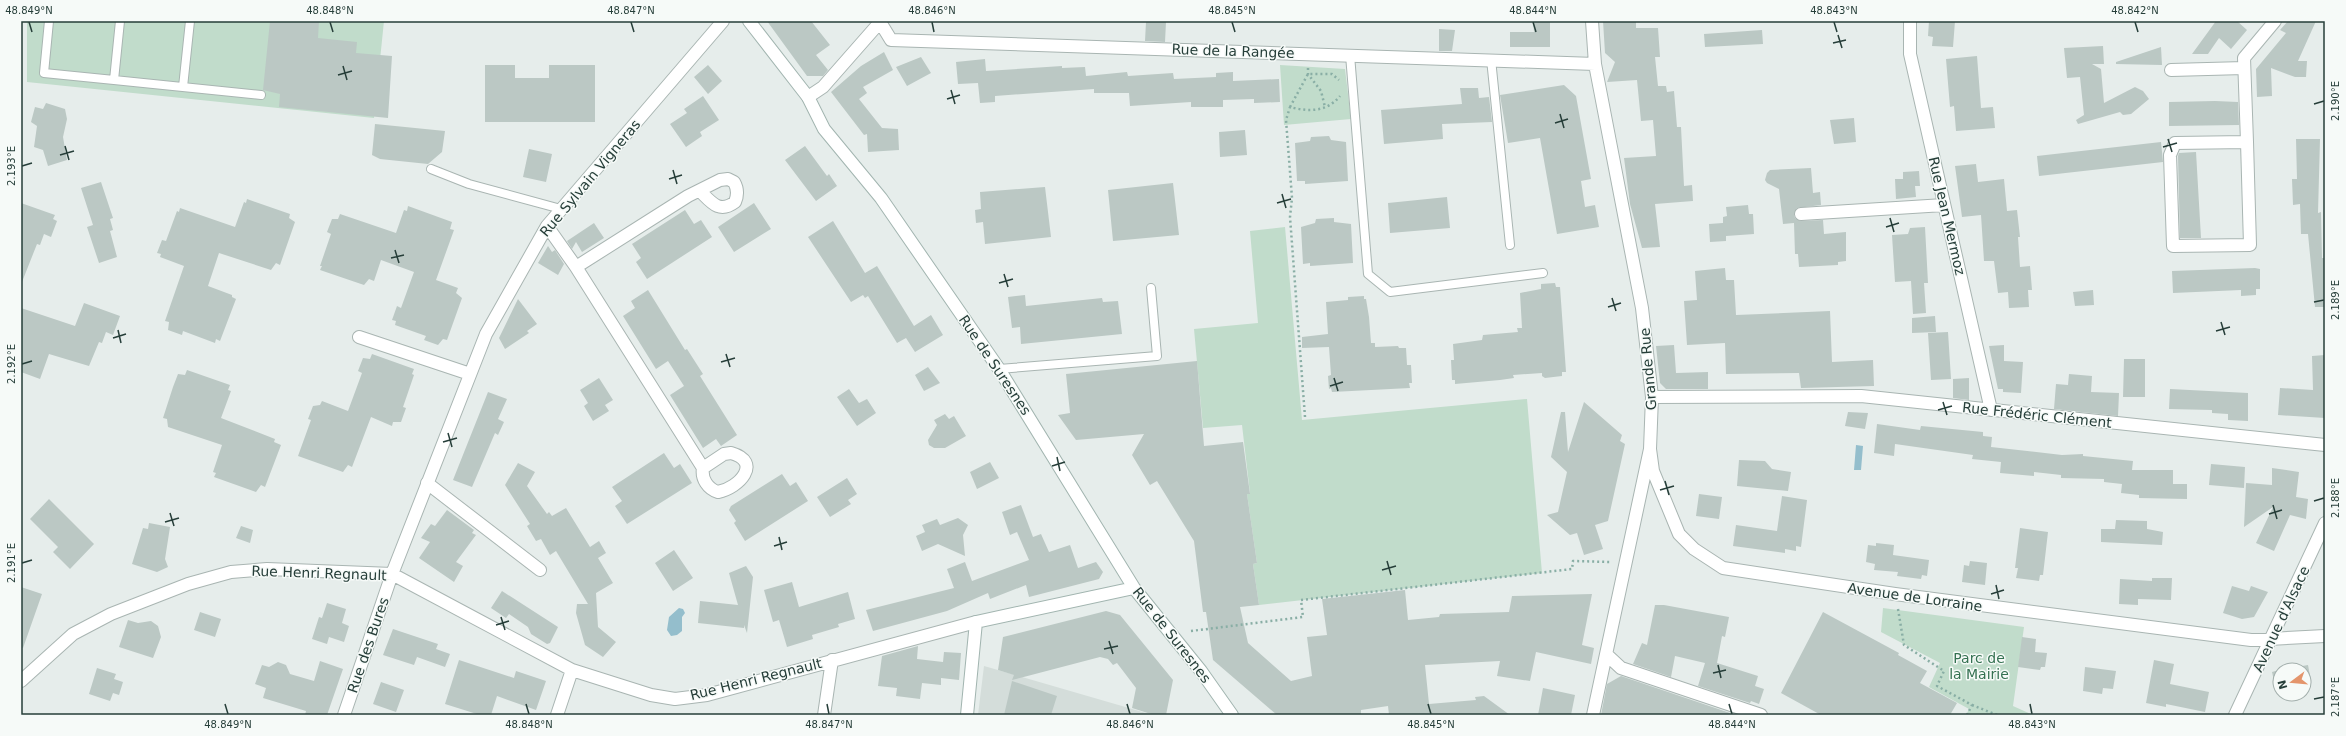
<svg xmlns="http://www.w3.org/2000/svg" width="2346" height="736" font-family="'DejaVu Sans',sans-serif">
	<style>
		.built { fill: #d4ddda }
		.green { fill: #c1dccb }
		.water { fill: #94becc }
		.building { fill: #bbc8c4 }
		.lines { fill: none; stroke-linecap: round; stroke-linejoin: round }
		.lane-casing { stroke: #a9b5b2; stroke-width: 10 }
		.street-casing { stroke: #a9b5b2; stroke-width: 14 }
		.secondary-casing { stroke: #a2b5b0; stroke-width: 14 }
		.path { stroke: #89aea5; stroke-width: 2.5; stroke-dasharray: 2 3; stroke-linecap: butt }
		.lane { stroke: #fff; stroke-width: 8 }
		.street { stroke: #fff; stroke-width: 12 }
		.secondary { stroke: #fff; stroke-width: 12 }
		.ticks { fill: none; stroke: #263e39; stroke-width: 1.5 }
		.labels { text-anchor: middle; stroke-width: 3; stroke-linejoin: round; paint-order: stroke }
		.street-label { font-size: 14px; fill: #263e39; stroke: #f6faf8 }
		.park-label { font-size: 14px; fill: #347151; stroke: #f6faf8 }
		.neatline { fill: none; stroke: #263e39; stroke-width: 1.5 }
		.ticks-label { font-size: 10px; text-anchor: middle; fill: #263e39 }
	</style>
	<rect width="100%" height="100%" fill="#e6edeb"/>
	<path class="built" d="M984 666 1153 715H978Z"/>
	<path class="green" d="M27 21H384L374 118 27 82Z
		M1280 65 1345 69 1351 119 1284 125Z
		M1285 227 1302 420 1527 399 1542 573 1259 605 1253 564 1257 563 1247 494 1250 493 1242 425 1203 428 1194 329 1258 323 1250 231Z
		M1883 608 2024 627 2013 706 2033 715H1966L1969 709 1929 687 1940 663 1881 632Z"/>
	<path class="water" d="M1856 445 1863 446 1861 470H1854Z
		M679 608 683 609 685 613 682 617V631L677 635 671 636 667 630 669 617Z"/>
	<path class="building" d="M270 21H319L318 38 357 42 356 53 392 56 388 118 279 107 280 94 263 90Z
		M767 21H811L830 45 816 55 828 70 823 76H807Z
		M1533 21H1550V47H1510V32H1534Z
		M1603 21H1636V28H1658L1660 57H1655L1658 86H1666L1667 92 1674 91 1677 127H1681L1684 186 1692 185 1693 201 1655 204 1660 247 1642 248 1630 204 1624 158 1656 156 1653 120 1641 121 1637 80 1607 82 1615 62 1605 53Z
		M1929 21H1955L1953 47 1932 46 1933 37 1928 36Z
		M2237 21 2247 30 2231 49 2219 38 2208 54H2192L2216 21Z
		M2288 21H2316L2298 61H2307L2306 77H2295L2271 68 2272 96 2257 97 2256 69 2286 33 2280 30Z
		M1146 22H1166L1165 42 1145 41Z
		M1439 29 1455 30 1452 51H1439Z
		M1762 30 1763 44 1705 47 1704 34Z
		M2103 46 2104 64H2092L2101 69 2104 103 2135 87 2143 91 2149 99 2131 114 2123 115 2120 112 2078 124 2076 120 2084 115 2080 77 2067 78 2064 48Z
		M2161 47 2162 65 2116 64V62Z
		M884 52 893 70 863 87 867 93 859 99 882 128 898 129 899 150 868 152 867 134 864 135 831 92 861 66Z
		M1977 56 1981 108 1993 107 1995 128 1956 131 1954 106 1950 107 1946 59Z
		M921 57 931 73 907 86 896 67Z
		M985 59 986 71 1062 66V68L1085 67 1086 76 1127 72 1128 76 1173 73 1174 79 1216 77V73L1233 72V81L1279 79 1280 102 1254 103V99L1223 100V107H1191V102L1130 106 1129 93H1094V89L995 96V102L980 103 978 83 958 84 956 62Z
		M485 65H515V78H549V65H595V122H485Z
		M708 65 722 81 708 94 694 77Z
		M1564 85 1576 96 1591 179 1581 181 1585 207 1595 205 1599 227 1557 234 1540 138 1508 143 1500 95Z
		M1460 88H1478L1479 98 1489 97 1492 122 1442 124 1443 139 1384 144 1381 110 1462 104Z
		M703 96 719 120 700 132 702 136 686 147 670 124 687 113 684 109Z
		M2215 101 2238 102 2239 125 2169 126V102Z
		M46 103 65 109 67 119 63 137 67 160 48 166 43 150 34 147 37 126 31 122 35 107 43 109Z
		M1854 118 1856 142 1834 144 1830 120Z
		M375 124 445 131 442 152 428 164 380 159 372 155Z
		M1245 130 1247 155 1220 157 1219 132Z
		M1329 136 1331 140 1346 142 1348 181 1305 184V181H1297L1295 143 1310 141 1311 137Z
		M2296 139H2320L2318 213 2321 212 2322 258H2325V307H2315L2308 234H2301L2300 204 2293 205 2292 179H2297Z
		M2161 142 2163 162 2039 176 2037 156Z
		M805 146 827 176 829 174 837 186 816 201 785 160Z
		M529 149 552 154 546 182 523 177Z
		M2196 152 2201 238H2180L2178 156 2179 153Z
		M1976 164 1978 182 2004 179 2007 211 2017 210 2020 237H2018L2020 267 2030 266 2032 290H2028L2029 307 2009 308 2008 292 1998 293 1994 261H1984L1981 215 1962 217 1955 166Z
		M1811 168 1813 193 1820 192 1821 205 1797 208 1794 215 1795 218 1801 221 1823 220 1824 234 1846 232V261L1838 262V265L1799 267 1798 254H1795L1794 223 1783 224 1779 189 1767 183 1765 180 1767 173 1770 170Z
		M1919 171 1920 186H1915L1916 197 1896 199 1895 179H1903V172Z
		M101 182 113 218 110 219 113 230 110 231 117 257 99 263 87 227 93 225 81 188Z
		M1173 183 1179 235 1113 241 1108 190Z
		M1045 187 1051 237 985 244 983 222 976 223 975 210 981 209 980 192Z
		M1447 197 1450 228 1390 233 1388 203Z
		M247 199 290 214 289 218 295 222 280 265 276 263 271 270 219 253 208 286 232 295V297L236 299 220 341 216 339 215 343 183 331 182 335 168 330 169 322 165 321 184 266 160 257 161 254 157 253 162 240 166 241 177 211 179 212 180 208 235 227 244 202 246 203Z
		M21 203 55 215 53 219 57 221 51 237 44 234 40 245 37 244 22 282Z
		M754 203 771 229 734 252 718 227Z
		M1748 205 1749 214H1753L1754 234 1726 236V241L1710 242 1709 224 1723 223V217L1727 216 1726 207Z
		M408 206 452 222 450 229 454 230 436 280 458 288 456 293 462 298 447 340 443 339 438 345 424 340 426 336 395 325 396 321 392 320 397 306 401 308 414 272 381 260 374 281 369 279 364 285 320 270 322 266H320L331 234 327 232 332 219H338L340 214 396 233 404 210 407 211Z
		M685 210 694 224 701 220 712 237 647 279 636 262 641 258 632 244Z
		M1334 218V222L1351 224 1353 263 1310 266V263L1303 264 1301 227 1315 223 1316 219Z
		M833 221 865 273 877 266 914 326 931 315 943 335 915 352 906 338 897 343 868 296 865 298 863 295 851 302 808 237Z
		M594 223 604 238 582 252 576 242 572 249 567 241Z
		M1925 227 1928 283H1924L1926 313 1913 314 1911 281 1895 282 1892 235 1908 234 1910 228Z
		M548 246 552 252 555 250 564 264 558 275 538 263Z
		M1725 268 1726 280H1734L1736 315 1830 311 1832 362 1873 360 1874 386 1801 388 1799 373 1726 374 1725 343 1687 345 1684 301 1697 300 1695 271Z
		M2255 268 2260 269V289H2256V295L2241 296V290L2173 293 2172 271Z
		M1555 283 1556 287H1560L1566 372H1562V376L1545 378 1542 376V373L1513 375 1514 378 1500 380 1455 384V380H1452L1451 360H1454L1453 344 1482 340 1483 335 1518 332 1517 328H1522L1520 293 1541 289V284Z
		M648 290 685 350 687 349 703 374 700 376 737 435 721 446 716 439 703 448 670 395 684 386 668 361 656 369 623 316 635 308 631 301Z
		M2093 290 2094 305 2075 306 2073 292Z
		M1025 295 1026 306 1102 298 1103 302 1118 301 1122 334 1021 344 1020 327 1012 328 1008 297Z
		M1364 296V299H1366L1369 317 1371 343H1375V347L1398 346 1399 348H1406L1407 365H1411L1412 383H1409L1410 388 1332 392 1331 388 1329 389 1328 376 1331 375 1329 347 1302 348V337L1328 334 1326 302 1348 300V297Z
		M518 299 537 324 527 331 529 333 505 349 499 338Z
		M84 303 120 316 113 335 106 332 102 343 99 342 89 366 49 354 40 379 21 372V308L75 326Z
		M1935 316 1936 332 1912 333V318Z
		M1948 332 1951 379 1931 380 1928 333Z
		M1674 345 1676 373 1708 372V389H1666L1660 383 1656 346Z
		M2004 345V361L2023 362 2021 393 2003 392V389H1998L1989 346Z
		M372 354 414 369 412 374 414 375 403 407 406 408 401 422H393L392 426 371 417 352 467 348 465 343 472 298 456 311 420 308 419 313 406 320 405 322 401 348 411 362 373 358 371 363 358 370 359Z
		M2325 355V418L2278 415 2280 388 2313 390 2312 356Z
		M2124 359H2145V397H2123Z
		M1197 361 1204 446 1243 442 1250 494H1247L1257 563 1253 564 1259 605 1240 607 1248 643 1291 681 1312 676 1307 637 1327 635 1322 599 1405 590 1408 620 1439 617 1440 614 1509 612 1512 596 1592 594 1582 645 1594 648 1591 664 1536 652 1530 681 1497 676 1500 661 1425 665 1429 704 1476 700 1475 697 1484 696 1510 715H1389L1388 706 1361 710V715H1277L1213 660 1206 612H1203L1194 541 1157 481 1150 485 1132 455 1144 434 1076 440 1058 415 1070 413 1066 374Z
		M928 367 940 383 924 391 915 375Z
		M187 370 230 385 228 390 231 391 221 418 275 439 274 442 281 445 265 487 261 485 256 492 214 477 216 473 213 472 222 445 168 427 167 419 163 418 173 387 178 374 185 375Z
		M2069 374 2092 376 2091 392 2119 393 2118 416 2054 409 2056 384 2068 385Z
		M599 378 613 400 605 405 609 411 593 421 584 406 588 403 580 390Z
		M1969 378V400L1953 398V379Z
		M849 389 859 403 867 399 876 413 857 426 837 397Z
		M2170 389 2248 393V421L2228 420V414L2212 413V410L2169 409Z
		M488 392 507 399 498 419 504 422 498 435 495 433 472 487 453 480Z
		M1584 402 1622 435 1620 441 1625 444 1608 521 1595 525 1603 549 1584 555 1577 533 1570 535 1547 515 1558 512 1567 472 1551 457 1561 412H1565L1568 452Z
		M1848 412 1868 413 1865 429 1845 426Z
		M945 414 949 419 954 416 966 436 945 448H934L929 445 928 440 937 425 934 420Z
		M1877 424 1920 430 1921 426 1983 432V436L1992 437 1991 447 2062 455 2083 454V456L2133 461 2132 470H2173V484H2187V499L2139 498V495L2121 493 2122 484 2104 482V479L2061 478V475L2034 472V476L2000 473 2001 462 1972 459 1973 455 1895 444 1894 456 1874 453Z
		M664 453 674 468 680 464 692 483 627 524 615 506 622 501 612 487Z
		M1739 460 1765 461 1772 469 1791 472 1788 491 1737 486Z
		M990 462 999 478 977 489 970 472Z
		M518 463 535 472 527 486 547 514 549 512 552 516 566 508 590 547 599 541 606 553 598 558 613 583 596 593 598 627 616 642 603 657 585 645 576 613 577 604H588L556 551 550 555 541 539 536 541 527 526 530 524 505 485Z
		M2211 464 2245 467 2244 488 2209 485Z
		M2272 468 2299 472 2296 497 2308 499 2306 519 2290 515 2274 551 2256 543 2273 507 2244 527 2246 483 2272 485Z
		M782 474 790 486 796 482 808 501 745 541 734 523 736 521 729 510 731 506Z
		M847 478 857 494 848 500 851 504 830 517 817 497Z
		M1699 494 1722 497 1719 519 1696 516Z
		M1782 496 1807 500 1801 547 1796 546V551L1785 549V553L1733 546 1736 525 1777 531Z
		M49 499 94 544 70 569 53 552 58 547 30 519Z
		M1021 505 1033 537 1041 534 1049 552 1070 545 1078 568 1096 562 1103 572 1099 579 1029 597 1026 585 990 599 988 593 947 611 873 631 866 610 954 588 947 569 965 562 972 581 1029 560 1017 532 1010 535 1002 512Z
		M447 510 474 530 472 533 476 535 456 562 463 566 454 582 419 558 430 542 421 538 431 524 435 526Z
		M958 518 968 525 963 535 965 556 938 544 922 551 916 536 925 532 922 525 937 519 940 525Z
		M2116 520 2147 521V529L2163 532 2162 545 2101 542V529H2115Z
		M149 523 170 527 165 559 168 567 157 572 132 564 143 528 148 529Z
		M241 526 253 530 250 543 236 538Z
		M2020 528 2048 532 2043 575H2040L2039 581 2016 578 2018 568H2015Z
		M1876 543 1894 545 1893 555 1929 560 1927 576 1922 575 1921 579 1897 576 1898 572 1874 570 1875 564 1866 562 1868 545 1876 546Z
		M674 550 693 578 673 591 655 563Z
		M1970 561 1987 563 1985 585 1962 582 1964 565 1969 566Z
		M746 566 753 577 747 633 744 625V628L698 623 700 601 738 605 729 573Z
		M2152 578H2172L2171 600 2138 599V605L2119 604 2120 579 2152 581Z
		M792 582 799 607 848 592 855 619 838 624 839 627 812 635 813 639 787 647 779 620 773 622 764 590Z
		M2232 586 2249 591 2251 586 2268 592 2254 617 2242 619 2223 613Z
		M21 587 42 594 23 648 21 647Z
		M502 591 558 627 550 643 547 644 531 634 528 627 509 614 506 618 491 608Z
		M327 603 346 609 342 623 349 626 344 642 329 637 327 644 312 639 319 617 322 618Z
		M1655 605H1664L1729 617 1725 637 1722 636 1717 663 1758 676 1755 686 1764 689 1759 704 1751 701 1750 703 1698 686 1705 663 1675 656 1671 677 1633 664 1642 643 1647 645Z
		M1106 611 1120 615 1173 680 1166 715H1154L1132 708 1136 688 1117 663 1113 665 1108 659 1100 657 1012 680 1014 675 998 670 1003 637Z
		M200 612 221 619 215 637 194 630Z
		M1823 612 1899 653 1898 655 1927 671 1920 683 1957 703 1950 715H1821L1781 693Z
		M128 620 138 623 151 621 158 626 161 637 153 658 119 647Z
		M393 629 438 644 436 649 450 654 445 667 417 657 414 665 383 655Z
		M2022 637 2036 639 2035 652 2047 653 2045 667H2041L2040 670 2018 667Z
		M918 646 917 659 943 662 944 652 961 653 959 680 941 678V685L922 683 920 699 896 696 897 688 878 686 882 656Z
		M459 660 514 678 516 671 546 681 536 710 497 696 491 715H480L445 704Z
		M2154 660 2174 664 2170 684 2209 692 2205 712 2166 704V707L2146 703Z
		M320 661 343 669 327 715H305L306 711 263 698 266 688 255 684 262 665 269 667 278 662 286 665 290 674 314 681Z
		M2308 665 2311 681 2304 682V670H2281Z
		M2085 667 2116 671 2113 689 2103 688 2102 694 2083 691Z
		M97 668 116 674 114 679 123 682 119 695 113 693 110 701 89 694Z
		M2279 670 2280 693 2277 694 2272 672Z
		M1621 676 1733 714V715H1601L1607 684Z
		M1012 681 1057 696 1051 715H1004Z
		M381 682 404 690 396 712 373 704Z
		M1543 688 1575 695 1571 715H1538Z
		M2304 689 2305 695 2292 698 2291 694H2304Z"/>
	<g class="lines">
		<defs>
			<path id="lane" d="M49 21 44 73 114 80
				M120 21 114 80 261 95
				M1350 55 1368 274 1390 292 1543 273
				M1491 59 1510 245
				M183 87 190 21
				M431 169 469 184 561 209
				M999 369 1157 356 1151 288"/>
			<path id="street" d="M1592 21 1595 64 1642 308 1652 397 1650 449 1593 715
				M1910 21V54L1991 410
				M880 22 891 40 1595 64
				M2171 70 2244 68
				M808 97 823 87 881 21
				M2247 142 2250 245 2173 246 2170 155 2175 143 2247 142 2244 58 2275 21
				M1801 214 1944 205
				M547 226 576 267 703 468C701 479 708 489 718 492 739 488 763 462 731 453L724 454 703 468
				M576 267 688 196 720 180 728 179 734 182C738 189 738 195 735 202 719 214 711 202 700 191
				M359 337 470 374
				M1652 397 1861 396 2325 445
				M1650 449 1653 471 1679 534 1694 549 1723 568 1895 594 2251 640 2325 636
				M427 483 540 570
				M1607 655 1621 668 1761 715
				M21 681 73 634 111 614 188 584 231 572 267 569 392 574 572 670 651 695 675 699 707 695 976 622
				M344 715 392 574 486 334 547 226 723 21
				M557 715 572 670
				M824 715 832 660
				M2235 715 2325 523"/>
			<path id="secondary" d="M749 21 808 97 824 129 881 198 999 369 1134 588 1201 671 1232 715
				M967 715 976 622 1134 588"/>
		</defs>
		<use href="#lane" class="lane-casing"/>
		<use href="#street" class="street-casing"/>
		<use href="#secondary" class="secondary-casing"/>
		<path class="path" d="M1308 68V74L1321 91 1325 107
			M1290 107 1308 74H1332L1339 80
			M1305 417 1290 217 1292 198 1286 120 1290 107C1309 112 1327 112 1340 96
			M1898 609 1904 645 1944 671 1937 686 1972 705 1967 715
			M1191 631 1303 617 1301 600 1572 569 1573 561 1611 562
			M1972 705 1997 715"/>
		<use href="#lane" class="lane"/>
		<use href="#street" class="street"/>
		<use href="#secondary" class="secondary"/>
	</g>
	<path class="ticks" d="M29 22 32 32M330 22 333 32M631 22 634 32M932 22 934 32M1232 22 1235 32M1533 22 1536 32M1834 22 1837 32M2135 22 2138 32M1838 35 1842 48M1833 43 1846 40M343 66 347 80M338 75 352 71M951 90 955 104M947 99 960 95M2314 104 2324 101M1560 114 1564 128M1555 123 1568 119M2168 139 2172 152M65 146 69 160M2163 147 2177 143M60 155 74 151M22 166 32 163M673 170 677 184M669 179 682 175M1282 194 1286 208M1277 203 1291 199M1890 218 1894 232M1886 227 1899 223M395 250 399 263M391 258 404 255M1004 274 1008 287M999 283 1013 279M1612 298 1616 311M2314 302 2324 300M1608 307 1621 303M2221 322 2225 335M118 330 121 343M2216 331 2230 327M113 338 126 334M726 354 730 367M721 362 735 358M22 364 32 361M1334 378 1338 391M1330 386 1343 382M1943 402 1947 415M1938 410 1952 406M448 433 452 447M443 442 457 438M1057 457 1060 471M1052 466 1065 462M1665 481 1669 495M1660 490 1674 486M2314 501 2324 498M2273 505 2277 519M170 513 174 526M2269 514 2282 510M165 522 179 518M779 537 782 550M774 546 787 542M1387 561 1391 575M22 563 32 560M1382 570 1396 566M1996 585 1999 599M1991 594 2004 590M501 617 505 630M496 625 509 621M1109 641 1113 654M1104 649 1118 646M1718 665 1721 678M1713 673 1726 670M2314 699 2324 697M225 704 228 714M526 704 529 714M827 704 829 714M1127 704 1130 714M1428 704 1431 714M1729 704 1732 714M2030 704 2032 714"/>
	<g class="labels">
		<g class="street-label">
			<text transform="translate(1233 51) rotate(2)" y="5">Rue de la Rangée</text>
			<text transform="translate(590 178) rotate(-50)" y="5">Rue Sylvain Vigneras</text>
			<text transform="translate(1947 216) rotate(77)" y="5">Rue Jean Mermoz</text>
			<text transform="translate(995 365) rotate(56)" y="5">Rue de Suresnes</text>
			<text transform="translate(1648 369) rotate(-95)" y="5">Grande Rue</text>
			<text transform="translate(2037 415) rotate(6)" y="5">Rue Frédéric Clément</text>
			<text transform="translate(319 573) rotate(2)" y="5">Rue Henri Regnault</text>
			<text transform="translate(1915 597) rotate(8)" y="5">Avenue de Lorraine</text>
			<text transform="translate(2281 619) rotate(-65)" y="5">Avenue d'Alsace</text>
			<text transform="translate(1172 635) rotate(52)" y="5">Rue de Suresnes</text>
			<text transform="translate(368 645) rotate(-71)" y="5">Rue des Bures</text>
			<text transform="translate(756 679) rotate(-14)" y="5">Rue Henri Regnault</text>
		</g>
		<g class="park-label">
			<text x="1979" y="663">Parc de<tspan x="1979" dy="16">la Mairie</tspan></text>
		</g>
	</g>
	<rect width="2346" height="736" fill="none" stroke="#f6faf8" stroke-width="44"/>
	<g transform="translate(2292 682) rotate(254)"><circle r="19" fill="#f6faf8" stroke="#a3afac"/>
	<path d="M0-3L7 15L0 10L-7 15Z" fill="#e4956c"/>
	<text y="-6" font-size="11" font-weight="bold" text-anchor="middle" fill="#263e39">N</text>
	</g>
	<rect x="22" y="22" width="2302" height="692" class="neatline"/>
	<g class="ticks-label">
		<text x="29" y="14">48.849°N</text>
		<text x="330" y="14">48.848°N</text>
		<text x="631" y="14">48.847°N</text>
		<text x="932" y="14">48.846°N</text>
		<text x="1232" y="14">48.845°N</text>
		<text x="1533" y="14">48.844°N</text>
		<text x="1834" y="14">48.843°N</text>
		<text x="2135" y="14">48.842°N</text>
		<text transform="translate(2335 101) rotate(-90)" y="4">2.190°E</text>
		<text transform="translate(11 166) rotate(-90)" y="4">2.193°E</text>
		<text transform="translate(2335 300) rotate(-90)" y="4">2.189°E</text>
		<text transform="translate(11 364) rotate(-90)" y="4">2.192°E</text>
		<text transform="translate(2335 498) rotate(-90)" y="4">2.188°E</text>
		<text transform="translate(11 563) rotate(-90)" y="4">2.191°E</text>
		<text transform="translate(2335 697) rotate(-90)" y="4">2.187°E</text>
		<text x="228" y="728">48.849°N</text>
		<text x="529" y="728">48.848°N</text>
		<text x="829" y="728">48.847°N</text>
		<text x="1130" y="728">48.846°N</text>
		<text x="1431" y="728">48.845°N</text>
		<text x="1732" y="728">48.844°N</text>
		<text x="2032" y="728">48.843°N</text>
	</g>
</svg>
